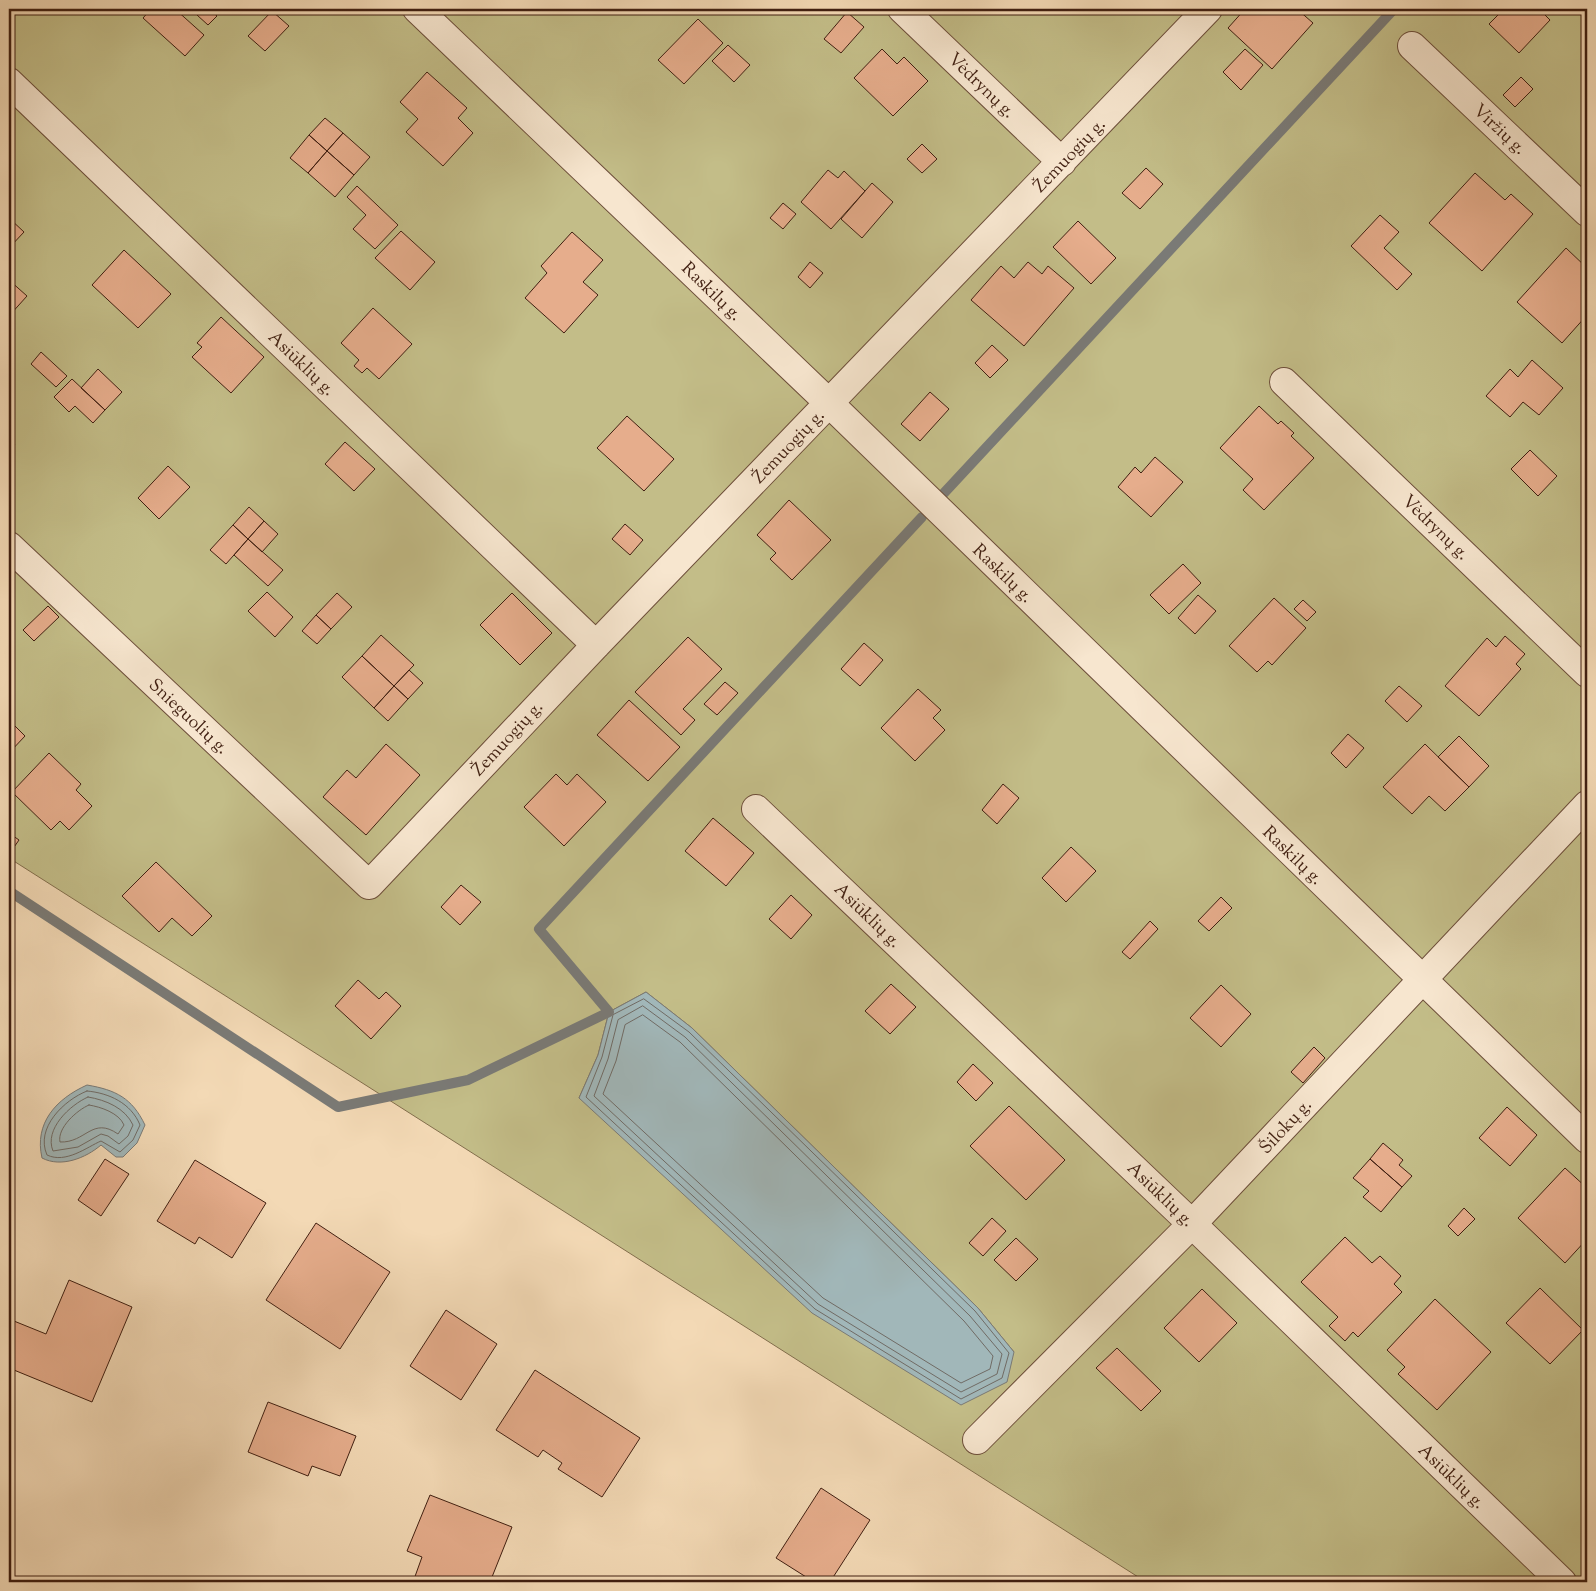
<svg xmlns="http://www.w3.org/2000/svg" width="1596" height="1591" font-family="'Sorts Mill Goudy',serif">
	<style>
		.green { fill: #c3bd88; stroke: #826e4c; fill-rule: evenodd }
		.water { fill: #a1b7b9; stroke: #7a7a76 }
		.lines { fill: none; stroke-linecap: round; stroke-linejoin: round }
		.shore { stroke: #706b65; stroke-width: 1 }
		.stream { stroke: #7a7a76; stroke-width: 10 }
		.building { fill: #e6ad8c; stroke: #401f11 }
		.street-casing { stroke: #6d4e3a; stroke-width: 30 }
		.street { stroke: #f7e6cf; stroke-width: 28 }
		.labels { text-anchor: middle; stroke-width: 4; stroke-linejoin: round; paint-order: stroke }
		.street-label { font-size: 18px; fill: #401f11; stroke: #f7e6cf }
	</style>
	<rect width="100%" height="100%" fill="#f3d9b5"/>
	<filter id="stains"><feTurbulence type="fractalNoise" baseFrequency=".004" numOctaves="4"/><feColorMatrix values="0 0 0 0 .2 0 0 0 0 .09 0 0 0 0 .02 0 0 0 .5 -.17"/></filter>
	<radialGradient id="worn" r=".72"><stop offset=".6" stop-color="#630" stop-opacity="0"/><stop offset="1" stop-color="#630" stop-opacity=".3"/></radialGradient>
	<path class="green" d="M9 9H1587V1582H1146L9 858ZM646 992 692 1028 978 1308 1014 1352 579 1098 598 1055 609 1012Z"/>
	<path class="water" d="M646 992 692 1028 978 1308 1014 1352 1007 1382 961 1405 812 1313 579 1098 598 1055 609 1012Z
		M87 1085C116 1090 132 1098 145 1125L137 1143 123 1157H116L101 1145C86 1158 61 1168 42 1158 34 1123 56 1099 87 1085Z"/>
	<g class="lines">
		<path class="shore" d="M644 999 689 1032 975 1311 1009 1353 1002 1378 961 1399 815 1309 586 1097 602 1057 613 1015Z
			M643 1006 685 1037 970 1316 1002 1354 997 1374 961 1392 818 1304 594 1096 608 1059 618 1020Z
			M643 1015 680 1042 964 1321 993 1356 990 1369 961 1383 823 1298 603 1094 616 1061 625 1025Z
			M87 1091C109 1093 131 1103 140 1125L133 1140 120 1152 101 1141C87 1147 66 1164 47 1155 35 1128 64 1100 87 1091Z
			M88 1097C106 1100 125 1108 133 1125L128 1136 119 1144 108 1136 101 1134 78 1147 53 1151C44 1129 70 1105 88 1097Z
			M89 1105C101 1107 119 1113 124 1125L118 1134C92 1116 86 1143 60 1142 57 1128 77 1110 89 1105Z"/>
		<path class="stream" d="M944 493 1394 9
			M9 891 338 1107 468 1080 609 1012 539 929 922 517"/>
	</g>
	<path class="building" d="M151 9H175L204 35 185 56 143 18Z
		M203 9H209L217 16 208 25 197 15Z
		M1245 9H1297L1313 23 1272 69 1228 28Z
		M1504 9H1539L1550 20 1519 53 1489 24Z
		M272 11 289 26 265 51 248 36Z
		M847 12 864 27 841 53 824 39Z
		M698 19 723 43 684 84 658 60Z
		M728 45 750 65 734 82 712 61Z
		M882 49 897 64 904 57 928 81 893 116 854 78Z
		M1245 49 1263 65 1241 90 1223 72Z
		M427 72 467 108 458 118 473 133 443 166 406 132 418 119 400 102Z
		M1521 77 1533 89 1515 107 1503 95Z
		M325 118 343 133 327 151 309 135Z
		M343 133 370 157 354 175 327 151Z
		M309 135 327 151 308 173 290 158Z
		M922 144 937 159 922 173 907 159Z
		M327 151 354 175 335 197 308 173Z
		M1146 168 1163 184 1140 209 1122 193Z
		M828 170 838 178 844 171 865 191 831 229 801 202Z
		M1475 173 1505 200 1511 194 1533 214 1482 271 1429 223Z
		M872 183 893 202 862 238 841 219Z
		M357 186 398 225 375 249 353 229 366 215 347 197Z
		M783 203 796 214 783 229 770 218Z
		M1380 215 1399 232 1384 248 1412 274 1397 290 1351 246Z
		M9 218 24 232 9 248Z
		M1078 221 1116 258 1091 284 1053 247Z
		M401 231 435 262 410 290 375 258Z
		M572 232 603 260 583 282 598 295 564 333 525 298 547 273 541 266Z
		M1566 248 1587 268V315L1562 343 1517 302Z
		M124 250 171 294 138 328 92 285Z
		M810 262 823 273 810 288 798 277Z
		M1028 262 1042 274 1048 266 1074 288 1024 346 971 300 1001 266 1014 278Z
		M9 280 27 296 9 316Z
		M373 308 412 344 379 379 367 368 362 373 354 366 359 360 341 343Z
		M221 317 264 357 231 393 192 357 202 347 197 343Z
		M992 345 1008 360 990 378 975 363Z
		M41 352 67 376 56 387 31 364Z
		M1532 360 1563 388 1539 415 1523 402 1510 417 1486 396 1510 369 1518 377Z
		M98 369 122 392 105 410 81 388Z
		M72 379 105 410 93 423 75 406 69 412 54 397Z
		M930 392 949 409 920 441 901 424Z
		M1259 406 1278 424 1281 421 1294 433 1291 436 1314 458 1264 510 1243 490 1253 479 1220 448Z
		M627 416 674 459 644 491 597 448Z
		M9 438 15 444 9 451Z
		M345 442 375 469 354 491 325 464Z
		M1530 450 1557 476 1538 496 1511 469Z
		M1155 457 1183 482 1151 517 1118 487 1135 467 1141 473Z
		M168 466 190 487 159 519 138 498Z
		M789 500 831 540 792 580 770 559 776 553 757 535Z
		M249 507 264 521 248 539 233 525Z
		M264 521 278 534 262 552 248 539Z
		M625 524 643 540 630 555 612 539Z
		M233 525 248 539 226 564 210 550Z
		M248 539 283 570 268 586 234 555Z
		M1183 564 1201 583 1169 614 1150 595Z
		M267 592 293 617 275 637 248 611Z
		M337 593 352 607 331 629 316 615Z
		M512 593 552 633 520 665 480 625Z
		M1198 595 1216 611 1195 634 1178 618Z
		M1274 598 1306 628 1272 665 1268 661 1257 672 1229 646Z
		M1303 600 1316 612 1307 621 1294 609Z
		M48 606 59 617 34 641 23 630Z
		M316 615 331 629 317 644 302 631Z
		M381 635 414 665 394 686 362 656Z
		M1505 636 1525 654 1516 664 1521 669 1479 716 1445 686 1487 638 1496 647Z
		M688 637 722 669 683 709 695 720 681 735 635 692Z
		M864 643 883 660 860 686 841 669Z
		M362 656 394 686 374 708 342 677Z
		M409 670 423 683 408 699 394 686Z
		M725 682 738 693 717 715 704 704Z
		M394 686 408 699 388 721 374 708Z
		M1399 686 1422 706 1407 722 1385 701Z
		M918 689 941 710 933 718 945 730 915 761 881 728Z
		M629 700 680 747 648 781 597 735Z
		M9 720 25 736 9 753Z
		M1348 734 1364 748 1346 768 1331 753Z
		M1459 736 1489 766 1469 787 1438 757Z
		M386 744 420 775 366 835 323 797 347 770 356 778Z
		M1425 744 1469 787 1445 811 1429 796 1412 814 1383 787Z
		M49 753 81 784 76 790 92 806 69 830 60 821 51 830 12 792Z
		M556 774 567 785 577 774 606 802 564 846 524 807Z
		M1003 784 1019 798 997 824 982 810Z
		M713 818 754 853 726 886 685 851Z
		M9 833 19 840 12 850 9 848Z
		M1071 847 1096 871 1066 902 1042 878Z
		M156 862 212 916 192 936 172 918 159 932 122 896Z
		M461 885 481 902 460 925 441 907Z
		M791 895 812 915 791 939 769 919Z
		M1221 897 1232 908 1209 931 1198 921Z
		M1150 921 1158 929 1130 959 1122 952Z
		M358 980 379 999 386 992 401 1006 371 1039 335 1006Z
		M891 984 916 1007 890 1034 865 1011Z
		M1221 985 1251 1014 1221 1047 1190 1018Z
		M1314 1047 1325 1058 1303 1083 1291 1072Z
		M973 1064 993 1083 976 1101 957 1082Z
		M1009 1106 1065 1160 1026 1200 970 1146Z
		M1507 1107 1537 1135 1510 1166 1479 1138Z
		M1383 1143 1403 1160 1399 1165 1412 1176 1402 1187 1370 1159Z
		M105 1159 129 1174 101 1216 78 1200Z
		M1370 1159 1402 1187 1381 1212 1363 1197 1369 1191 1353 1178Z
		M195 1160 266 1203 232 1258 199 1237 195 1244 157 1221Z
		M1565 1168 1587 1188V1239L1565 1263 1518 1218Z
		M1464 1208 1475 1219 1458 1236 1448 1226Z
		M992 1218 1006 1231 983 1256 969 1243Z
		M316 1223 390 1272 340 1349 266 1300Z
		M1345 1237 1372 1263 1380 1256 1401 1276 1394 1284 1402 1292 1358 1337 1353 1332 1345 1341 1329 1326 1338 1317 1301 1282Z
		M1016 1238 1038 1259 1016 1281 994 1260Z
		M69 1280 132 1307 92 1402 9 1368V1319L46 1334Z
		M1540 1288 1583 1330 1550 1364 1506 1323Z
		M1202 1289 1237 1323 1199 1362 1164 1328Z
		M1435 1299 1491 1352 1437 1410 1398 1374 1405 1367 1387 1350Z
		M446 1310 497 1344 461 1400 410 1366Z
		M1117 1348 1161 1391 1141 1411 1096 1368Z
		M535 1370 640 1438 602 1497 558 1469 562 1463 543 1450 538 1457 496 1430Z
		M268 1402 356 1436 340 1476 312 1466 308 1476 248 1452Z
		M821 1488 870 1520 830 1582H814L776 1558Z
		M430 1495 512 1527 490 1582H413L422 1557 407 1551Z"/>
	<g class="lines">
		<defs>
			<path id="street" d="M417 9 829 403 1587 1139
				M902 9 1062 162
				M1412 46 1587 212
				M9 82 596 645
				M1284 382 1587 673
				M9 546 369 885 596 645 1208 9
				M756 809 1192 1224 1562 1582
				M977 1440 1192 1224 1587 805"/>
		</defs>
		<use href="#street" class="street-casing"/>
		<use href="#street" class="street"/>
	</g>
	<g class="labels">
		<g class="street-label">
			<text transform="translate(982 85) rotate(44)" y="6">Vėdrynų g.</text>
			<text transform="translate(1500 129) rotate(43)" y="6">Viržių g.</text>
			<text transform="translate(1069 155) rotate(-46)" y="6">Žemuogių g.</text>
			<text transform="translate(712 291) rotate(44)" y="6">Raskilų g.</text>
			<text transform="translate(302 363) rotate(44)" y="6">Asiūklių g.</text>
			<text transform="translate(788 446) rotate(-46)" y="6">Žemuogių g.</text>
			<text transform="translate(1436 527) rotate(44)" y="6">Vėdrynų g.</text>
			<text transform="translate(1003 573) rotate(44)" y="6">Raskilų g.</text>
			<text transform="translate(189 716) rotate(43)" y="6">Snieguolių g.</text>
			<text transform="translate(507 738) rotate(-47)" y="6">Žemuogių g.</text>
			<text transform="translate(1293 855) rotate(44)" y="6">Raskilų g.</text>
			<text transform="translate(868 915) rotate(44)" y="6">Asiūklių g.</text>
			<text transform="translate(1285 1126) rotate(-47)" y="6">Šilokų g.</text>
			<text transform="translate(1161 1194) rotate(44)" y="6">Asiūklių g.</text>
			<text transform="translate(1452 1476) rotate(44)" y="6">Asiūklių g.</text>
		</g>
	</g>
	<rect width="1596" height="1591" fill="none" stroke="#f3d9b5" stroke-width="30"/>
	<rect x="10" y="10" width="1576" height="1571" fill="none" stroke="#401f11" stroke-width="2.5"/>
	<rect x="15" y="15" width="1566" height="1561" fill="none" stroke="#401f11"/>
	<rect width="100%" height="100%" filter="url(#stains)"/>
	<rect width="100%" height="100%" fill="url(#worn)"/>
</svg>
